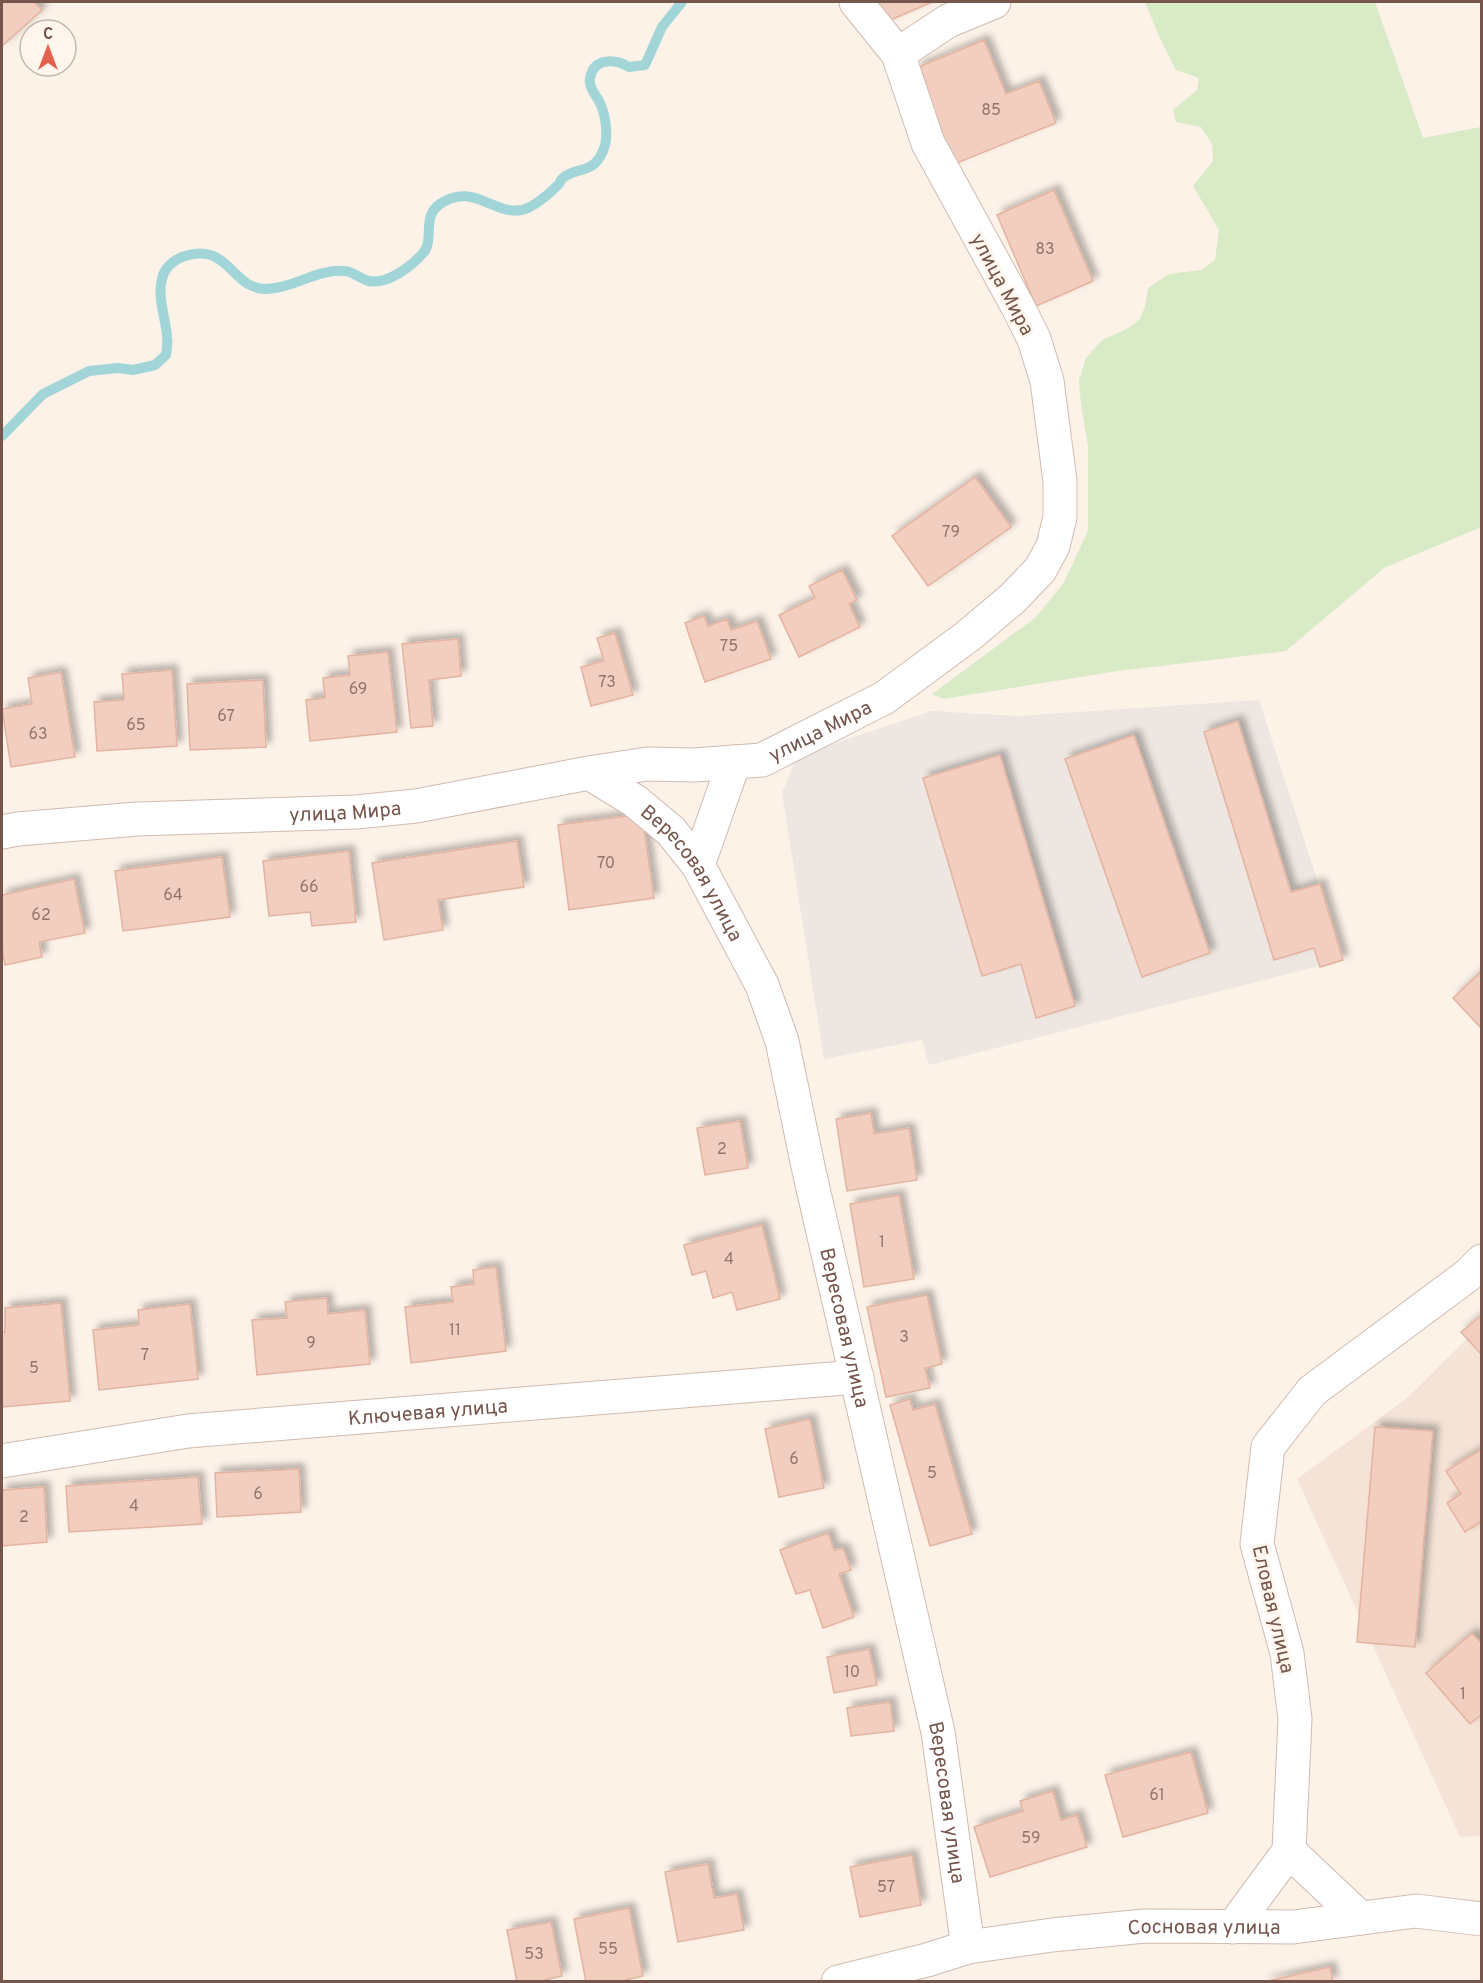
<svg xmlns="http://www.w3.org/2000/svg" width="1483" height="1983" font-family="Overpass,sans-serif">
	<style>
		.residential { fill: #f4e3d6 }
		.industrial { fill: #ede6e1 }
		.green { fill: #d8eac6 }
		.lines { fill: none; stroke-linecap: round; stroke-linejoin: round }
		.stream { stroke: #a2d5d8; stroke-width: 10 }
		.building { fill: #f1cec0; stroke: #e4b3a0; stroke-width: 1.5; filter: url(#shadow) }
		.minor-casing { stroke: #d0bbb0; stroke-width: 35 }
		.minor { stroke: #fff; stroke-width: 33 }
		.labels { text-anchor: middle; stroke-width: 6; stroke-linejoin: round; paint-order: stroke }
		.number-label { font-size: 16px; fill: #957469 }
		.street-label { font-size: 20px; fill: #76564c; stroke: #fff7ee }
	</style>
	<defs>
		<filter id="shadow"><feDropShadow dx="5.5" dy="-5.5" stdDeviation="3" flood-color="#0004"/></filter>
	</defs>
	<rect width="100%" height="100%" fill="#fcf2e8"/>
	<path class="residential" d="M1481 1325V1836L1460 1837 1297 1479 1406 1399Z"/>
	<path class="industrial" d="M1259 700 1343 960 929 1065 922 1040 824 1059 782 793 797 756 931 711 1018 716Z"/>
	<path class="green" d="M1145 2H1375L1423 138 1481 127V527L1384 568 1286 651 1118 671 943 699 932 694 1035 618 1063 584 1088 531V447L1081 404 1079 380 1086 358 1102 340 1127 329 1139 320 1145 307 1148 288 1169 274 1201 270 1215 260 1219 230 1193 186 1213 161 1212 144 1201 127 1176 122 1173 110 1197 90 1199 78 1176 70 1159 36Z"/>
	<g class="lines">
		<path class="stream" d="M2 436 43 394 89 371 118 368 133 370 155 365 166 355C167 349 168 343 167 337 166 318 157 299 162 279 164 268 173 261 182 257 229 240 230 288 265 289 292 289 317 269 344 271 353 271 360 279 369 281 387 285 412 266 423 253 435 240 421 217 440 204 475 179 499 223 530 207 539 202 551 192 558 185 560 183 561 179 563 178 577 166 593 175 603 151 609 137 606 116 600 103 596 95 588 87 590 78 594 57 615 59 629 67L645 65 662 27 682 2"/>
	</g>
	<path class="building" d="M4 2H34L42 10 2 46V4Z
		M877 2H932L886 22Z
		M984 40 1006 94 1039 81 1056 123 954 164 916 68Z
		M1054 190 1093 281 1036 306 997 215Z
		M975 477 1011 527 928 586 892 536Z
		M842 570 857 600 849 604 860 627 799 657 779 615 815 598 809 586Z
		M704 616 708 626 727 619 731 630 757 621 771 659 705 682 685 623Z
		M615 633 633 695 591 706 581 667 604 661 597 638Z
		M458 639 461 676 429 680 433 726 411 728 402 644Z
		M388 652 397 732 310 741 306 700 325 698 323 678 350 675 348 656Z
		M172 670 177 746 97 751 94 702 124 700 122 674Z
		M61 672 75 757 11 767 2 709 32 704 28 678Z
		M263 680 266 747 190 750 187 684Z
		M1238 721 1291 892 1320 884 1343 960 1320 967 1314 948 1274 960 1204 732Z
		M1134 735 1210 953 1142 977 1065 759Z
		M1000 755 1075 1006 1036 1018 1021 964 982 976 923 778Z
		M642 814 654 898 569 910 558 825Z
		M517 841 524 887 438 900 443 930 384 940 372 863Z
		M349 851 356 922 312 926 310 912 269 916 263 861Z
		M222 857 230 917 123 931 115 871Z
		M74 879 85 933 39 942 42 957 5 965 2 949V895Z
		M1482 971V1029L1453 998Z
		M871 1113 874 1134 909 1128 917 1180 847 1191 836 1119Z
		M740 1121 748 1168 705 1175 697 1128Z
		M899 1195 914 1279 864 1287 850 1204Z
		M762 1225 780 1299 737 1310 732 1292 713 1298 706 1271 692 1275 684 1245Z
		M496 1267 506 1351 411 1363 405 1307 453 1302 451 1287 474 1284 473 1270Z
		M927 1295 942 1364 925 1368 930 1388 886 1397 867 1307Z
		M327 1298 328 1314 365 1310 370 1364 257 1375 252 1320 287 1318 285 1302Z
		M61 1303 70 1401 2 1407V1332H5V1308Z
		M190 1304 198 1379 99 1390 93 1330 139 1325 138 1310Z
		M1482 1315V1355L1461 1332Z
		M910 1399 913 1410 935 1404 972 1534 930 1546 890 1405Z
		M810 1419 824 1488 779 1497 765 1429Z
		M1375 1427 1433 1431 1415 1647 1357 1642Z
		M1482 1449V1521L1465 1532 1447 1503 1461 1494 1446 1471Z
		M299 1469 301 1512 217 1517 215 1473Z
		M198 1477 202 1524 69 1532 66 1486Z
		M44 1487 47 1542 2 1546V1490Z
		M828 1533 834 1550 843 1548 851 1570 839 1574 854 1617 823 1628 810 1590 796 1594 780 1550Z
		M1472 1633 1482 1644V1714L1470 1724 1426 1673Z
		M869 1649 877 1685 834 1693 827 1657Z
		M890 1702 894 1731 851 1736 847 1708Z
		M1191 1752 1208 1813 1123 1837 1105 1775Z
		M1053 1791 1061 1820 1077 1815 1087 1847 990 1877 974 1827 1023 1811 1020 1801Z
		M912 1855 921 1905 860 1917 850 1867Z
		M708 1864 714 1898 737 1894 744 1930 678 1942 665 1872Z
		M629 1908 643 1976 617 1982H586L574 1919Z
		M551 1922 562 1976 536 1982H517L507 1930Z
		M1330 1967 1333 1982H1263Z"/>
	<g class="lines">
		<defs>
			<g id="minor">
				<path d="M898 54 948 21 994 2"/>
				<path id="s1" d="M589 773 635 801 671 831 698 865 762 985 782 1041 809 1171 938 1732 968 1947"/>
				<path id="s2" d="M2 832 18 829 137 819 356 812 416 806 589 773 647 764 694 765 762 760 884 698 968 636 1012 599 1040 570 1053 546 1060 517V481L1047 381 1034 339 1018 307 928 143 898 54 856 2"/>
				<path d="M698 865 734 762"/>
				<path id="s3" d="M2 1461 188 1431 857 1377"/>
				<path d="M1360 1918 1289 1851 1295 1719 1287 1653 1257 1544 1268 1447 1312 1391 1468 1275 1482 1261"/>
				<path d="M1233 1927 1289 1851"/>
				<path id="s4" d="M838 1982 927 1960 968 1947 1052 1935 1145 1926 1293 1927 1416 1911 1482 1919"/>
			</g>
		</defs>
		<use href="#minor" class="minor-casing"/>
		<use href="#minor" class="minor"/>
	</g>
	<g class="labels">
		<g class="number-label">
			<text x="991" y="115">85</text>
			<text x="1045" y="254">83</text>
			<text x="951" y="537">79</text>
			<text x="729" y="651">75</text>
			<text x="607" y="687">73</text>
			<text x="358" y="694">69</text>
			<text x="226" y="721">67</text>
			<text x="136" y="730">65</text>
			<text x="38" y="739">63</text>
			<text x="606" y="868">70</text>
			<text x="309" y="892">66</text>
			<text x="173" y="900">64</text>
			<text x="41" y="920">62</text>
			<text x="722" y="1154">2</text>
			<text x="882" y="1247">1</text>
			<text x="729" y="1264">4</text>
			<text x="455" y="1335">11</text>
			<text x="904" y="1342">3</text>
			<text x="311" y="1348">9</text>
			<text x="145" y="1360">7</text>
			<text x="34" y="1373">5</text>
			<text x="794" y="1464">6</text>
			<text x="932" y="1478">5</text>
			<text x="258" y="1499">6</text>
			<text x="134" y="1511">4</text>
			<text x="24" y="1522">2</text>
			<text x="852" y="1677">10</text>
			<text x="1463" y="1699">1</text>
			<text x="1157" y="1800">61</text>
			<text x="1031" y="1843">59</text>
			<text x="886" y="1892">57</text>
			<text x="608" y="1954">55</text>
			<text x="534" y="1959">53</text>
		</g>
		<g class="street-label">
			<text transform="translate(1003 284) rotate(62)" y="7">улица Мира</text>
			<text dy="7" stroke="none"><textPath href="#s2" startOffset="830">улица Мира</textPath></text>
			<text dy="7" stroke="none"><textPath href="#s2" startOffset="344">улица Мира</textPath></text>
			<text dy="7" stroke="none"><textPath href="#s1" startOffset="147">Вересовая улица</textPath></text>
			<text dy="7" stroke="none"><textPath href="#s1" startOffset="633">Вересовая улица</textPath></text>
			<text dy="7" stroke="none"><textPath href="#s3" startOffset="429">Ключевая улица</textPath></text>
			<text transform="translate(1274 1609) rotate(77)" y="7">Еловая улица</text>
			<text dy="7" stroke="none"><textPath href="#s1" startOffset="1119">Вересовая улица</textPath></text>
			<text dy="7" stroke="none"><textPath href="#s4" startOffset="372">Сосновая улица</textPath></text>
		</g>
	</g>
	<rect width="1483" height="1983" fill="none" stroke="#76564c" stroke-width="6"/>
	<g transform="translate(48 48)"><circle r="28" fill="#fff7ee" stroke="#c8b7ad" stroke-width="1.5"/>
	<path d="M0-4.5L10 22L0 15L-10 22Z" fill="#e4604f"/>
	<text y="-9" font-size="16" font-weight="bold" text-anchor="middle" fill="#76564c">С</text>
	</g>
</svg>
